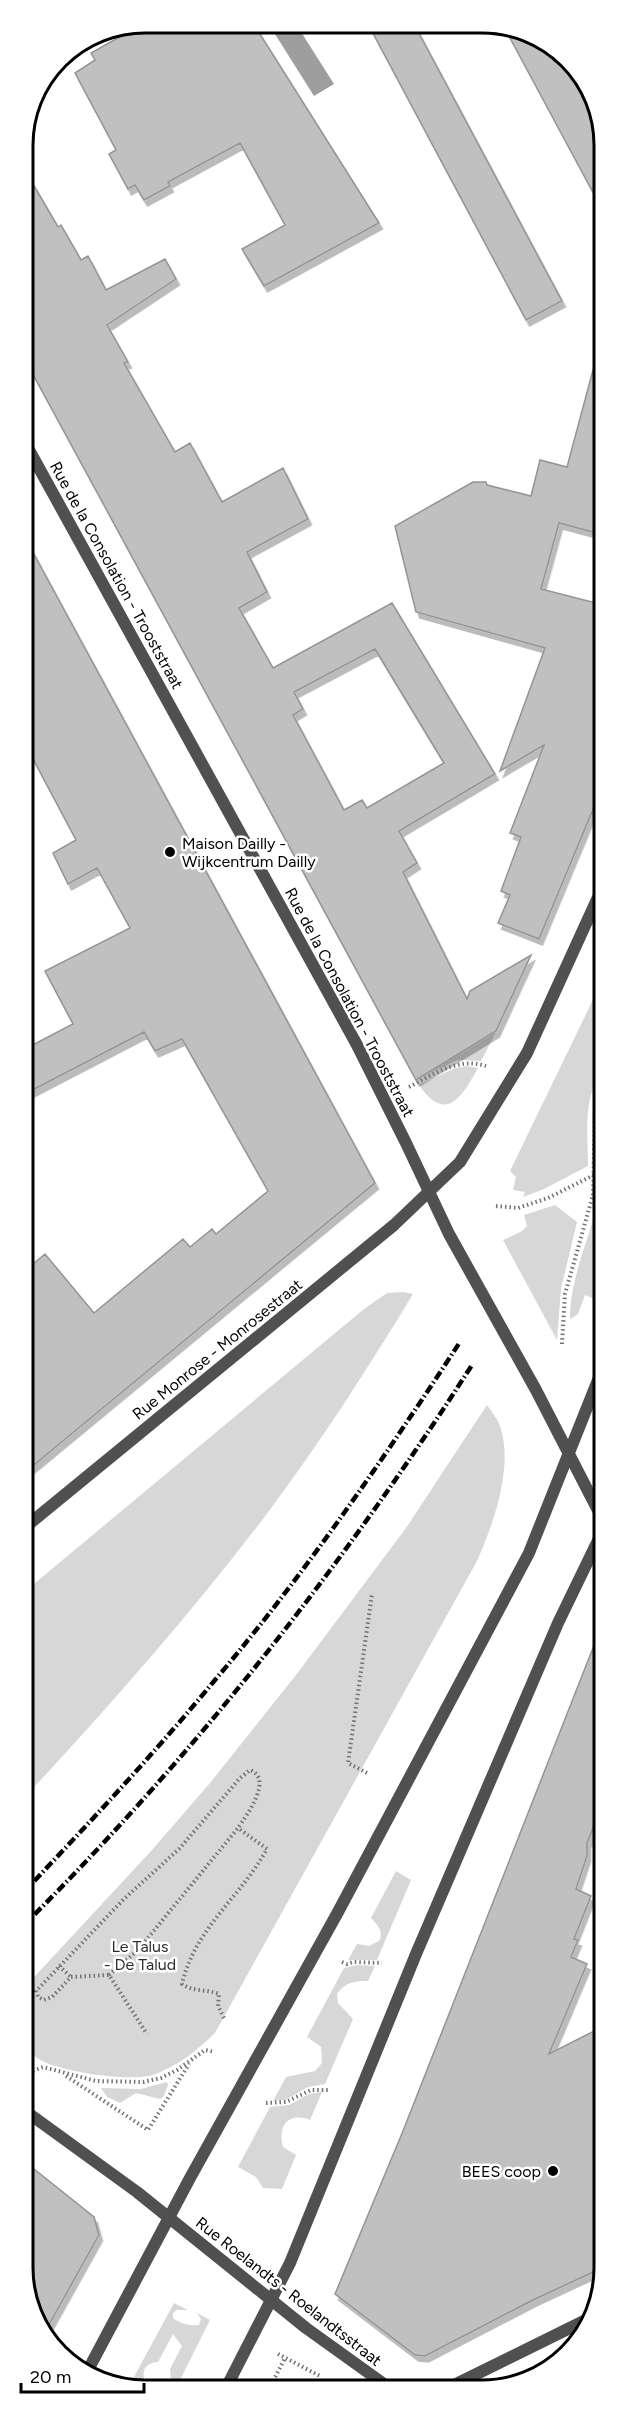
<svg xmlns="http://www.w3.org/2000/svg" width="627" height="2413" font-family="Figtree,sans-serif">
	<style>
		.green { fill: #d7d7d7 }
		.water { fill: #9e9e9e }
		.building { fill: #c0c0c0; stroke: #949494; stroke-width: 1.5; fill-rule: evenodd; filter: url(#shadow) }
		.lines { fill: none; stroke-linecap: round; stroke-linejoin: round }
		.path { stroke: #727272; stroke-width: 4; stroke-dasharray: 1.5 3; stroke-linecap: butt }
		.minor { stroke: #505050; stroke-width: 12 }
		.tertiary { stroke: #505050; stroke-width: 12 }
		.rail { stroke: #000; stroke-width: 4.5; stroke-dasharray: 9 3 1.5 3; stroke-linecap: butt }
		.poi-dot { fill: #000; stroke: #fff; stroke-width: 2 }
		.labels { text-anchor: middle; stroke-width: 5; stroke-linejoin: round; paint-order: stroke }
		.street-label { font-size: 16px; fill: #000; stroke: #fff }
		.poi-label { font-size: 16px; fill: #000; stroke: #fff; text-anchor: start }
		.park-label { font-size: 16px; fill: #2e2e2e; stroke: #fff }
		.rim { fill: none; stroke: #000; stroke-width: 3 }
	</style>
	<defs>
		<filter id="shadow"><feDropShadow dx="3.5" dy="6" stdDeviation="0" flood-color="#0004"/></filter>
	</defs>
	<rect width="100%" height="100%" fill="#fff"/>
	<path class="green" d="M604 977V1069C582 1094 588 1136 588 1166L544 1189 523 1197 525 1192 513 1190 516 1177 510 1171Z
		M496 1032 481 1061 457 1060 416 1080Z
		M466 1066 478 1068C462 1097 446 1124 419 1085L453 1069Z
		M603 1109 604 1284 597 1300 585 1295 578 1314 570 1319C570 1269 598 1224 603 1174 605 1153 600 1131 603 1109Z
		M555 1205 577 1222 561 1289 557 1340 503 1240 522 1231 527 1226 524 1215Z
		M403 1292 413 1294C367 1370 319 1444 266 1515 191 1614 108 1708 23 1799V1593L364 1309 387 1293Z
		M487 1405C492 1412 499 1421 501 1429 513 1469 493 1525 477 1561L215 2033C198 2050 176 2067 153 2075 128 2082 65 2072 42 2061 36 2058 30 2052 24 2047L23 1989 152 1850 210 1783 296 1675 406 1528Z
		M396 1871 411 1880 377 1960H348L357 1944 369 1946 379 1941C384 1932 378 1925 371 1918Z
		M357 1965 375 1966 368 1981C355 1981 345 1982 337 1994L338 2003 353 2019 325 2084 308 2087 285 2100 273 2101 286 2077 315 2071 322 2063 321 2047 307 2037 344 1968Z
		M167 2082 168 2085 164 2096 160 2099 136 2093 120 2103 107 2097 101 2088 141 2089Z
		M322 2092 310 2120C289 2112 277 2125 283 2147L296 2155 282 2189 263 2188 256 2177 238 2167 270 2107 289 2105 309 2094Z
		M174 2303 188 2310H177L173 2313V2318C181 2324 190 2326 199 2325L201 2319 197 2313 210 2320 176 2388H165L171 2381 170 2369 182 2346 173 2334 158 2362C145 2362 140 2373 146 2384L144 2388H128Z"/>
	<path class="water" d="M268 23 296 24 334 84 314 96Z"/>
	<path class="building" d="M146 22 253 23 379 223 264 286 242 249 285 225 240 143 168 182 170 186 144 200 135 185 128 189 109 154 116 150 75 73 95 60 91 53Z
		M368 24H414L562 301 526 320Z
		M503 25 569 59 603 129V194L596 198Z
		M23 167 58 227 61 225 81 260 88 256 106 290 165 259 176 279 107 325 128 362 124 363 175 452 190 443 222 502 283 468 308 519 247 552 267 592 239 608 273 668 392 603 495 774 399 831 417 863 403 872 467 999 470 991 531 955 496 1031 416 1080 23 356ZM375 649 444 763 367 808 362 800 344 810 293 715 303 709 294 692Z
		M593 370 603 371 604 535 559 523 541 589 604 605V783L539 939 498 923 510 895 501 891 521 837 510 833 544 745 500 771 545 648 416 612 395 526 473 482H486L487 485 531 496 540 460 567 467Z
		M23 534 375 1183 23 1474V1288L27 1284V1269L45 1254 94 1313 183 1239 190 1247 212 1229 216 1234 268 1191 182 1039 155 1051 144 1032 23 1095V1050L73 1024 45 971 130 928 97 868 68 884 53 853 76 840 23 740Z
		M602 1625H604V1801L587 1843V1856L576 1889 591 1896 574 1939 578 1940 571 1957 587 1964 549 2054 604 2026V2267L533 2300 425 2356 415 2355 335 2294 403 2131Z
		M24 2161 94 2217 99 2235 46 2330 24 2284Z"/>
	<g class="lines">
		<path class="path" d="M409 1087C434 1074 458 1057 486 1066
			M496 1206 518 1208 548 1198 594 1175
			M562 1344 565 1294 593 1195 595 1107 604 1081
			M367 1773 348 1763 372 1594
			M342 1962 347 1964 353 1962 382 1963
			M59 1966 71 1977
			M109 1975 138 1950 238 1828C246 1816 274 1779 250 1770L240 1778 179 1849 124 1899 36 1991 38 1997 44 2000 52 1997 71 1977 109 1975 147 2034
			M224 2018 218 2006 219 1994C207 1989 193 1992 182 1984 195 1928 240 1898 267 1849L238 1828
			M33 2071 43 2067 96 2081 143 2082 161 2078 177 2070 205 2050 215 2052
			M66 2076 148 2130 189 2064
			M266 2103 286 2102 311 2090H329
			M278 2354 320 2376
			M269 2389 285 2358"/>
		<path class="minor" d="M23 1529 394 1225 460 1162 527 1053 604 884
			M24 2110 137 2192 306 2328 391 2389
			M446 2389 586 2320"/>
		<path class="tertiary" d="M23 439 357 1045 406 1143 449 1234 536 1390 604 1522
			M88 2370 190 2178 338 1912 529 1553 604 1365
			M226 2388 290 2263 416 1954 558 1623 604 1528"/>
		<path class="rail" d="M23 1893C89 1823 154 1754 215 1680 305 1574 384 1458 460 1342
			M23 1926C193 1757 343 1566 472 1365"/>
	</g>
	<g class="poi-dot">
		<circle cx="170" cy="852" r="6"/>
		<circle cx="553" cy="2171" r="6"/>
	</g>
	<g class="labels">
		<g class="street-label">
			<text transform="translate(117 575) rotate(61)" y="6">Rue de la Consolation - Trooststraat</text>
			<text transform="translate(350 1002) rotate(62)" y="6">Rue de la Consolation - Trooststraat</text>
			<text transform="translate(217 1349) rotate(-39)" y="6">Rue Monrose - Monrosestraat</text>
			<text transform="translate(289 2291) rotate(38)" y="6">Rue Roelandts - Roelandtsstraat</text>
		</g>
		<g class="poi-label">
			<text x="182" y="849">Maison Dailly -<tspan x="182" dy="18">Wijkcentrum Dailly</tspan></text>
			<text x="541" y="2177" text-anchor="end">BEES coop</text>
		</g>
		<g class="park-label">
			<text x="140" y="1952">Le Talus<tspan x="140" dy="18">- De Talud</tspan></text>
		</g>
	</g>
	<path d="M0 0H627V2413H0ZM145 33H482A112 112 0 0 1 594 145V2268A112 112 0 0 1 482 2380H145A112 112 0 0 1 33 2268V145A112 112 0 0 1 145 33Z" fill="#fff" fill-rule="evenodd"/>
	<path class="rim" d="M145 33H482A112 112 0 0 1 594 145V2268A112 112 0 0 1 482 2380H145A112 112 0 0 1 33 2268V145A112 112 0 0 1 145 33Z"/>
	<path d="M21 2383v9h123v-9" fill="none" stroke="#000000" stroke-width="3"/>
	<text x="30" y="2383" font-size="18" fill="#000000" stroke="#ffffff" stroke-width="4.5" paint-order="stroke">20 m</text>
</svg>
